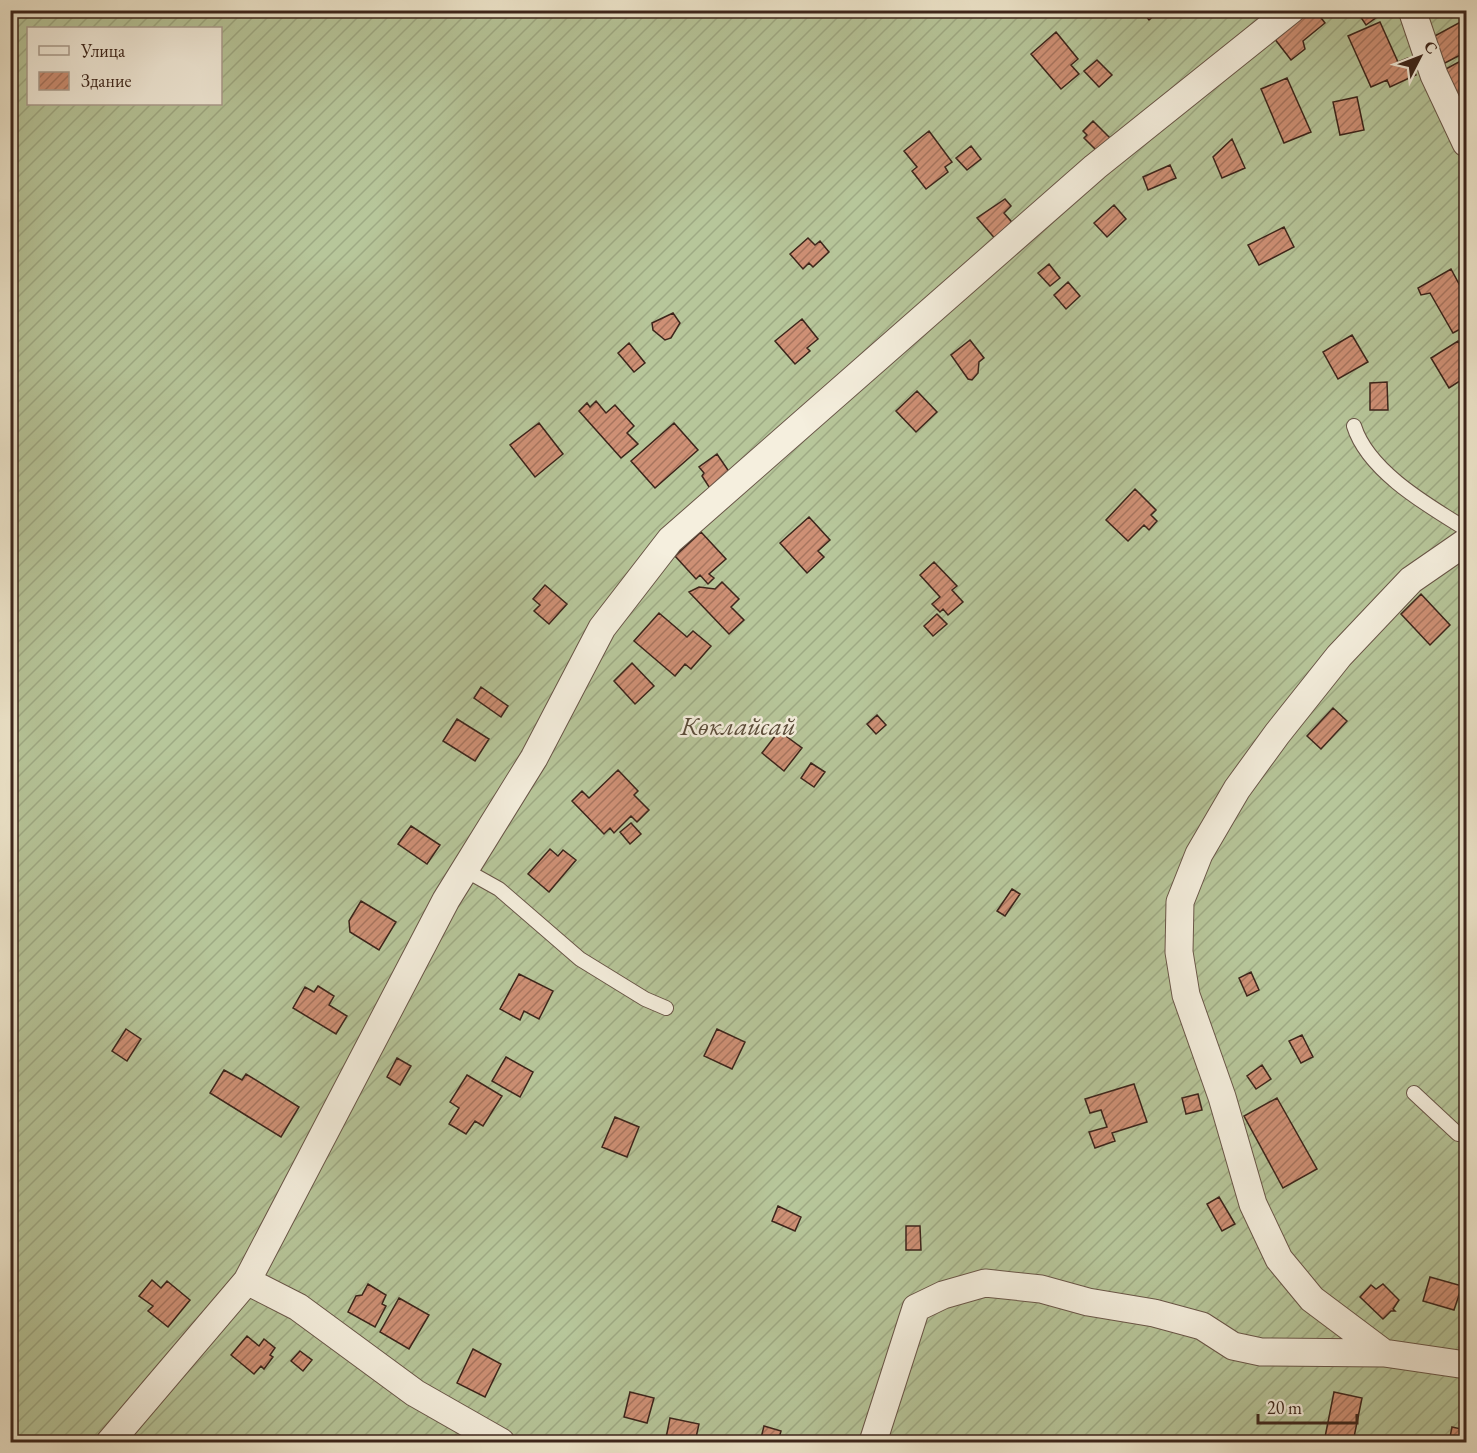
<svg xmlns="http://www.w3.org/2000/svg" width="1477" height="1453" font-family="'EB Garamond',serif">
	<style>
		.garden { fill: url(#garden-furrows); stroke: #7a765a; stroke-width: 1.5; fill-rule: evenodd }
		.building { fill: url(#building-hatch); stroke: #3c251b; stroke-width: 1.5 }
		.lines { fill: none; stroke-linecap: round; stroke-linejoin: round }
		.lane-casing { stroke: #695648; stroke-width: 16 }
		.street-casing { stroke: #695648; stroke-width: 29 }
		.lane { stroke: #f5efde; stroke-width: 14 }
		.street { stroke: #f5efde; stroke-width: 27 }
		.labels { text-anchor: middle; stroke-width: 5; stroke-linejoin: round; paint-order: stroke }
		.park-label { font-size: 27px; font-style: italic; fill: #5b4d3b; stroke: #f5efde }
	</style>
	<defs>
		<pattern id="garden-furrows" width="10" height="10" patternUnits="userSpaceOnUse" patternTransform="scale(1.5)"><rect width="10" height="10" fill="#b7c69a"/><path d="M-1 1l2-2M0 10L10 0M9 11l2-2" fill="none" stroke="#9eaa84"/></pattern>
		<pattern id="building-hatch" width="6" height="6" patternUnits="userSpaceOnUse" patternTransform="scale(1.5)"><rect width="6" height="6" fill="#ce9075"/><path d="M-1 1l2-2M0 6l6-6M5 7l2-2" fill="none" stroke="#a8755f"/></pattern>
	</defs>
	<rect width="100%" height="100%" fill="#efe7cd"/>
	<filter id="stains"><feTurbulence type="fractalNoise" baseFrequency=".00333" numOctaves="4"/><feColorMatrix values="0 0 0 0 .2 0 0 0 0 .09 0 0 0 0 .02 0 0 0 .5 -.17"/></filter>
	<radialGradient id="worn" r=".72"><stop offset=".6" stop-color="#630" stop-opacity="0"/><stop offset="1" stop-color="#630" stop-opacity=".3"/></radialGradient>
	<path class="garden" d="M11 11H1466V1442H11ZM28 28H220V104H28Z"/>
	<path class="building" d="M1141 10H1160L1149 20Z
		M1308 10H1315L1325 23 1303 41 1305 49 1291 60 1274 38Z
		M1356 10H1372L1377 17 1366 25Z
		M1466 19V52L1445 63 1431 38Z
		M1380 22 1398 62 1408 58 1416 75 1390 87 1387 80 1371 87 1348 36Z
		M1056 32 1078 59 1071 65 1079 74 1061 89 1031 54Z
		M1466 58V100L1461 103 1444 70Z
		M1097 60 1112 75 1099 87 1084 71Z
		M1287 78 1311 132 1284 143 1261 89Z
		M1357 97 1364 130 1340 135 1333 102Z
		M1093 121 1111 139 1098 152 1084 138 1087 135 1083 131Z
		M929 131 952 162 945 167 948 172 926 189 912 171 917 167 904 151Z
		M1232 139 1245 168 1222 178 1213 157Z
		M971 146 981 159 967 170 956 158Z
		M1170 165 1176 178 1148 190 1143 177Z
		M1005 199 1011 206 1004 213 1016 227 998 242 977 218Z
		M1114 205 1126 219 1107 237 1094 223Z
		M1284 227 1294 247 1259 265 1248 245Z
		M808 238 815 245 820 241 829 252 813 267 809 263 803 269 790 254Z
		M1049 264 1060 278 1050 286 1038 273Z
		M1451 269 1466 297V326L1453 333 1430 293 1421 295 1418 288Z
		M1068 282 1080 296 1066 309 1054 295Z
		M673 313 680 323 671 338 665 340 653 330 652 323Z
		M802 319 818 339 807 348 810 351 795 364 775 341Z
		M1352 335 1368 362 1338 379 1323 352Z
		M970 340 984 358 979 362 978 373 972 380 968 379 951 355Z
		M1458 341 1462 348 1466 345V377L1449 388 1431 358Z
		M629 343 645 363 634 372 618 353Z
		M1387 382 1388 410H1370V383Z
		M917 391 937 412 916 432 896 411Z
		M596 401 606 413 615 405 634 426 627 433 638 444 621 458 579 411 587 403 590 407Z
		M539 423 563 454 535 477 510 445Z
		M674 423 698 450 655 488 631 461Z
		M717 454 732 476 711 490 702 476 704 473 699 467Z
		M1135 489 1156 510 1151 515 1157 521 1149 530 1144 525 1128 541 1106 520Z
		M809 517 830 540 818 551 824 557 807 573 780 543Z
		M701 532 726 559 709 574 714 578 708 584 700 575 696 579 675 556Z
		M934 562 957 586 952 590 963 602 948 615 943 609 940 612 932 604 940 597 920 575Z
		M722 582 739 599 731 607 744 620 729 634 689 592 699 587 715 589Z
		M545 585 567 604 549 624 534 611 540 605 533 599Z
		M1421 594 1450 625 1430 645 1401 614Z
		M659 613 687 637 693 631 711 646 691 669 685 664 675 676 634 641Z
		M937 614 947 624 933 636 924 626Z
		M632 663 654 686 635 704 614 681Z
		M481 687 508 706 501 717 474 698Z
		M1333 708 1347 721 1321 749 1307 736Z
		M877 715 886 725 876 734 867 724Z
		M457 719 489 739 475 761 443 741Z
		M779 731 802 748 784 771 762 753Z
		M811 763 825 772 814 787 801 778Z
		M618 770 638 791 634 795 649 810 637 822 631 816 614 833 610 828 604 834 572 801 582 791 589 798Z
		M631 823 641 834 630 844 620 832Z
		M411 826 440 845 427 864 398 844Z
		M550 849 558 856 563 850 576 860 549 892 528 874Z
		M1012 889 1020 894 1005 916 997 911Z
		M361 901 396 922 379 950 350 932 349 921Z
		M1251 972 1259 990 1247 996 1239 978Z
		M519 974 553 991 539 1019 524 1011 520 1020 500 1009Z
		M318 986 334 996 329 1005 347 1016 336 1034 293 1008 305 987 314 992Z
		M126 1029 141 1039 127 1061 112 1051Z
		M717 1029 745 1042 732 1069 704 1056Z
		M1302 1035 1313 1057 1301 1063 1289 1041Z
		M506 1057 533 1072 520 1097 492 1081Z
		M397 1058 411 1066 400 1085 387 1077Z
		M1262 1065 1271 1079 1256 1089 1247 1076Z
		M224 1070 242 1080 246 1074 299 1107 281 1137 210 1093Z
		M467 1075 502 1096 483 1126 475 1121 466 1134 449 1124 459 1108 450 1102Z
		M1134 1084 1147 1122 1112 1133 1115 1141 1095 1148 1089 1132 1107 1127 1101 1110 1090 1113 1085 1099Z
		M1198 1094 1202 1110 1186 1114 1182 1098Z
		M1277 1098 1317 1169 1283 1188 1244 1116Z
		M615 1117 639 1127 627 1157 602 1147Z
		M1219 1197 1235 1224 1222 1231 1207 1204Z
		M778 1206 801 1217 795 1231 772 1221Z
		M906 1226H920L921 1250H906Z
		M1430 1277 1462 1286 1454 1310 1423 1301Z
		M152 1280 161 1288 167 1281 190 1300 168 1327 148 1311 153 1306 139 1296Z
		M368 1284 386 1295 382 1304 386 1306 375 1327 348 1312 356 1296 362 1295Z
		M1383 1284 1399 1300 1393 1309 1395 1311H1391L1383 1319 1360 1297 1371 1285 1376 1289Z
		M399 1298 429 1315 409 1349 380 1332Z
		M247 1336 259 1346 264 1339 275 1348 270 1355 273 1357 264 1369 261 1366 254 1374 231 1355Z
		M473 1349 501 1364 485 1397 457 1383Z
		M300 1351 312 1360 303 1371 291 1361Z
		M630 1392 654 1398 647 1423 624 1417Z
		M1334 1392 1362 1398 1353 1442H1324Z
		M670 1418 699 1424 695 1442H672L666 1438Z
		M764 1426 781 1431 778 1442H760Z
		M1452 1427 1466 1430V1442H1449Z"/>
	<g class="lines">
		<defs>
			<path id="lane" d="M1354 426C1368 471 1427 505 1466 529
				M465 870 499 889 580 959 645 999 666 1008
				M1414 1093 1458 1134 1466 1133"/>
			<path id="street" d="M1412 10 1434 75 1466 143
				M1466 542 1411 580 1339 656 1277 734 1237 789 1199 854 1180 902 1179 952 1186 995 1222 1097 1253 1204 1279 1259 1312 1299 1384 1353 1466 1365
				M247 1281 298 1307 415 1393 501 1442
				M110 1442 247 1281 446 900 534 758 602 628 670 540 1095 167 1291 10
				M873 1442 916 1308 943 1295 985 1283 1041 1289 1088 1302 1154 1313 1202 1326 1233 1346 1261 1352 1384 1353"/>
		</defs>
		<use href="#lane" class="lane-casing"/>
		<use href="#street" class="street-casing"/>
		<use href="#lane" class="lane"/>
		<use href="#street" class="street"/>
	</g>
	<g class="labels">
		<g class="park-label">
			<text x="738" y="735">Көклайсай</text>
		</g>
	</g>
	<rect width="1477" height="1453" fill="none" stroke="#efe7cd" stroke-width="36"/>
	<rect x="12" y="12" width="1453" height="1429" fill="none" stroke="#3c251b" stroke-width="3"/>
	<rect x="18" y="18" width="1441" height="1417" fill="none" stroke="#3c251b" stroke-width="1.5"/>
	<rect x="27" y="27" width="195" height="78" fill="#f5efde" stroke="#ab9e90" stroke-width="1.5"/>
	<rect x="39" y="46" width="30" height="9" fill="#f5efde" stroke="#ab9e90" stroke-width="1.5"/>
	<text x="81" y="57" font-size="18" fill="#3c251b">Улица</text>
	<rect x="39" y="72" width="30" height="18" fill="url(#building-hatch)" stroke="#ab9e90" stroke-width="1.5"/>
	<text x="81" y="87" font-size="18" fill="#3c251b">Здание</text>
	<g transform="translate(1420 57) rotate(48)" stroke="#f5efde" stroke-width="4.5" paint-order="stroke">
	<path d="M0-4.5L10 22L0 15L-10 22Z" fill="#3c251b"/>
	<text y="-9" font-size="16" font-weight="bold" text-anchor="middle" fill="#3c251b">С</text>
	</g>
	<path d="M1258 1414v9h99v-9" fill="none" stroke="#3c251b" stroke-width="3"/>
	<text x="1267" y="1414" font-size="18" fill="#3c251b" stroke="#f5efde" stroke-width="4.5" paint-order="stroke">20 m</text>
	<rect width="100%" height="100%" filter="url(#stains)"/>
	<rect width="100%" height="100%" fill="url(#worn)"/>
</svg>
